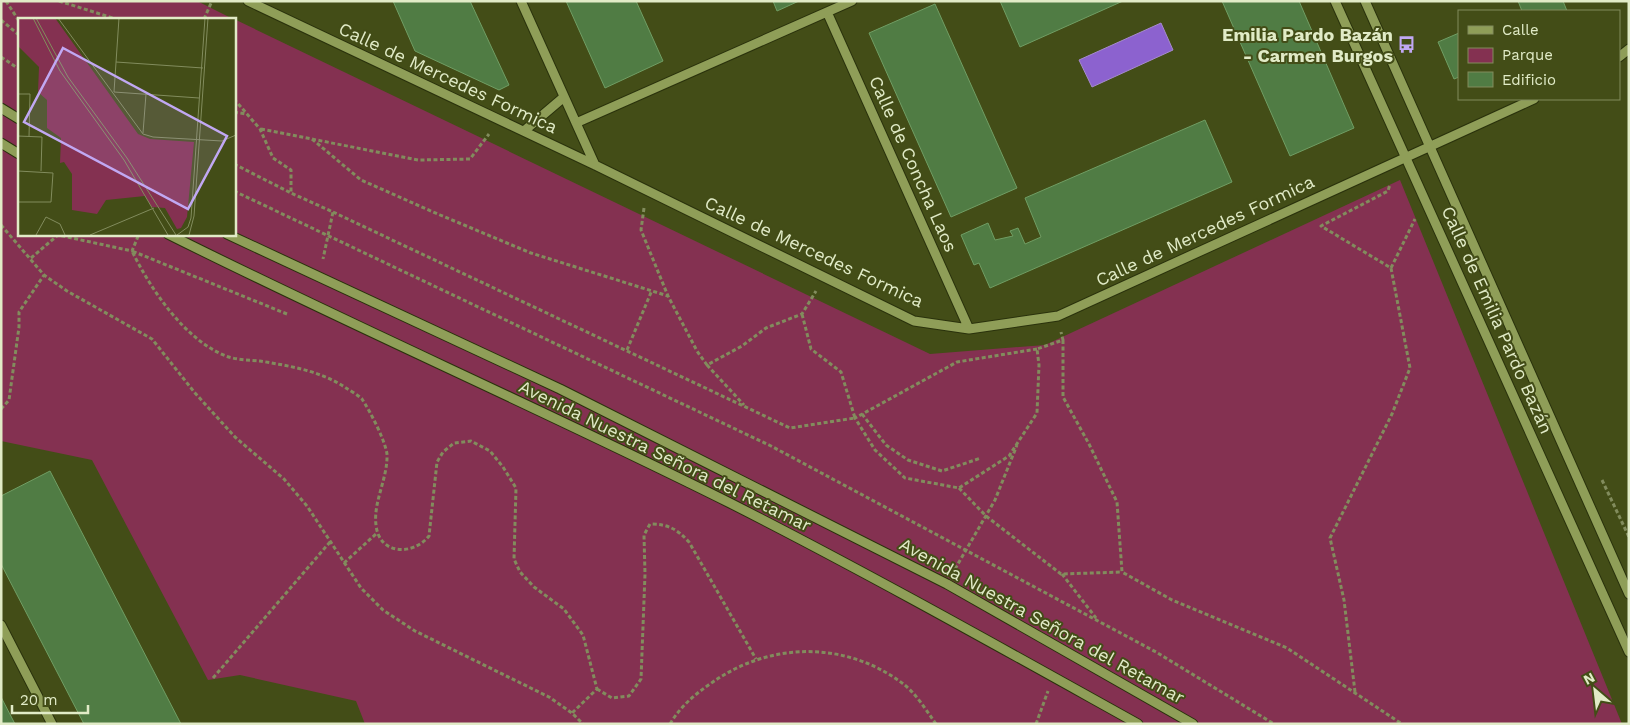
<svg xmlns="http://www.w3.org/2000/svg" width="1630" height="725" font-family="'Work Sans',sans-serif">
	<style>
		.green { fill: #843151 }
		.water { fill: #8c62cf; stroke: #a68bcd }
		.building { fill: #507c44; stroke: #709e64 }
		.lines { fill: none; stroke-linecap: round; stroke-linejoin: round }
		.minor-casing { stroke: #2a320c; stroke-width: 11 }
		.path { stroke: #828c5d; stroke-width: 3; stroke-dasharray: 4 2.5; stroke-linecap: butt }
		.minor { stroke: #8f9e58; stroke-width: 9 }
		.labels { text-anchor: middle; stroke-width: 4; stroke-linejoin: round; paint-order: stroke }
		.poi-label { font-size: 18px; font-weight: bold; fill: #e1ebc7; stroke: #434d17; text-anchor: end }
		.street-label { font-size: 18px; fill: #e1ebc7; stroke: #434d17 }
		.inset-road { fill: none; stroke: #828c5d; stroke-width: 1 }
		.view { fill: #c1a8f3; fill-opacity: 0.15; stroke: #c1a8f3; stroke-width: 2.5 }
		.inset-edge { fill: none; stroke: #e1ebc7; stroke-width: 2.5 }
	</style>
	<rect width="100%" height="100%" fill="#434d17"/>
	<path class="green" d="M1 1H197L233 19H19V234H234V19L930 354 1045 345 1400 180 1622 724H365L356 701 240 675 208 680 92 460 1 441Z"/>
	<path class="water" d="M1161 23 1173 50 1092 87 1079 60Z"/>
	<path class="building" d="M393 1H470L509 85 499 90 415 51Z
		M566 1H636L663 61 605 88Z
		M773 1H799L777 11Z
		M1000 1H1123L1020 47Z
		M1222 1H1299L1354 128 1290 156Z
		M1518 1H1563L1567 11H1522Z
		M935 4 1017 188 951 217 869 33Z
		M1459 33V77L1454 79 1438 42Z
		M1205 120 1232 182 990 288 979 263 974 265 961 235 988 223 995 240 1013 236 1010 231 1018 228 1025 244 1041 237 1025 198Z
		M50 471 181 724H84L1 564V496Z
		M1 697 15 724H1Z"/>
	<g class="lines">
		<defs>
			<path id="minor" d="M248 1 595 165 914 321 969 329 1058 316 1534 99
				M521 1 595 165
				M1335 1 1629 652
				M1365 1 1629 594
				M827 12 969 329
				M1619 57 1629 49
				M1 108 19 119
				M576 123 852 1
				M524 131 564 97
				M1 143 19 154
				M168 234C354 327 544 410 730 503 868 573 1003 649 1138 724
				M227 234 560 389 947 584 1193 724
				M1 625 52 724"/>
		</defs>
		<use href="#minor" class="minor-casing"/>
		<path class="path" d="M6 1 19 21
			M59 1 116 19
			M204 19 212 1
			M1 20 19 35
			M1 57 19 69
			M234 99 260 129 273 158 291 170V193L333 212 323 259
			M234 112 246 114
			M261 129 418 160 470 159 489 134
			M312 139 361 180 440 215 531 253 668 296 697 351 707 365 742 346 766 328 802 314 816 291
			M234 164 291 193
			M234 191 771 446 1156 652 1274 724
			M644 208 641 230 668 296
			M333 212 790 428 855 418 841 372 811 349 802 314
			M1 225 44 275 67 291 152 339 195 393 235 437 284 479 307 506 361 588 383 610 415 631 549 697 572 713 583 724
			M31 258 58 235 132 251 139 234
			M1391 268 1415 219
			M287 314 132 251C151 290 185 340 226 356 236 360 250 360 260 361 290 366 321 371 346 388 351 391 358 395 362 399 370 411 385 440 387 454 388 478 373 502 376 525 379 555 413 556 429 536L437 462 443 452 454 443 471 441 490 451 503 467 516 488 514 559 520 572 534 587 564 609 583 635 597 689 572 713
			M1063 340V397L1089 444 1117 502 1122 572 1172 600 1287 648 1402 724
			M1037 349 957 362 855 418 875 450 905 478 959 488 1009 456 1037 413 1039 365 1037 349 1063 340 1061 332
			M627 350 652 290
			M707 365 744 405
			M1 409 9 400 19 327V312L44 275
			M862 414 886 445 908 460 942 471 981 458
			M1602 480 1629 537
			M959 488 986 516 1061 574 1122 572
			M344 563 377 533
			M955 569 995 500 1017 445
			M1062 574 1096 618
			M213 678 330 542
			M597 689 612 698 629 696 641 679 645 574 644 535 650 524C668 524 677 529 689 542L756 659
			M1355 692 1344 600 1330 538 1392 414 1410 368 1391 268 1321 226 1388 191 1390 184
			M670 724C680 707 694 695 710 684 768 642 844 640 902 683 915 692 926 710 936 724
			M1036 724 1048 691"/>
		<use href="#minor" class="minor"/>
	</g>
	<defs>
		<symbol id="bus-bare" viewBox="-9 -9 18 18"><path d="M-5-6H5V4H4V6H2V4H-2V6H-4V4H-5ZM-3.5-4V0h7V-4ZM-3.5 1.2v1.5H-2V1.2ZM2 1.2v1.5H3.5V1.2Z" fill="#c1a8f3" stroke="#434d17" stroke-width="2.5" paint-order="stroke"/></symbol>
	</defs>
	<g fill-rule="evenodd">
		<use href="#bus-bare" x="1394" y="32" width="25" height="25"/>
	</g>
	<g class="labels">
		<g class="poi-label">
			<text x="1393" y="41">Emilia Pardo Bazán<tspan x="1393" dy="21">- Carmen Burgos</tspan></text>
		</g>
		<g class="street-label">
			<text transform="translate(448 78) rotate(25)" y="6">Calle de Mercedes Formica</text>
			<text transform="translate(913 164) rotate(66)" y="6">Calle de Concha Laos</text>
			<text transform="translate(1205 231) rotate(-25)" y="6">Calle de Mercedes Formica</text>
			<text transform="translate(814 252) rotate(25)" y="6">Calle de Mercedes Formica</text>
			<text transform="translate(1497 320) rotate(66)" y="6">Calle de Emilia Pardo Bazán</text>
			<text transform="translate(665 456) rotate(26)" y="6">Avenida Nuestra Señora del Retamar</text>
			<text transform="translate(1042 621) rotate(29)" y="6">Avenida Nuestra Señora del Retamar</text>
		</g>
	</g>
	<g transform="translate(18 18)">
		<rect width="218" height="218" fill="#434d17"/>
		<path d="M0 0H37L120 116 132 121 176 124 169 199 163 210 159 211 147 190 134 189 127 178 88 182 79 196 54 192V156L46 144 42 145 43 120 29 110V82L20 74 21 49 0 28Z" fill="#843151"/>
		<path class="inset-road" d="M15 0 42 53 106 142 150 217M18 0 50 59 109 140 158 217M40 0 125 116 135 119 204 123 218 117M98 44 185 50M96 74 181 80M96 74 101 0M0 76H12L11 119M125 115 128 76M0 118 24 119 23 153M0 153 35 155 33 184H0M18 217 28 199 42 206 47 217M72 217 136 190M159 217 170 209 173 200 187 0M171 217 176 198 190 0"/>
		<path class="view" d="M45 30 209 118 170 191 6 104Z"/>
		<rect width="218" height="218" class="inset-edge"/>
	</g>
	<rect width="1630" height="725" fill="none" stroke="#e1ebc7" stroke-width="5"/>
	<rect x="1458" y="10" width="162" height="90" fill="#434d17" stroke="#828c5d"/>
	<rect x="1468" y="26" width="25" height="8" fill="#8f9e58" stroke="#828c5d"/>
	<text x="1502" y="35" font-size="15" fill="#e1ebc7">Calle</text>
	<rect x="1468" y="48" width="25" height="15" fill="#843151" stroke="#828c5d"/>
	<text x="1502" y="60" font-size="15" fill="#e1ebc7">Parque</text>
	<rect x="1468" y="72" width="25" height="15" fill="#507c44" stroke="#828c5d"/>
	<text x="1502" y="85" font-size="15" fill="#e1ebc7">Edificio</text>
	<g transform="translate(1595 690) rotate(332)" stroke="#434d17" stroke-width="4" paint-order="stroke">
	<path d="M0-4L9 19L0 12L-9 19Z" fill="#e1ebc7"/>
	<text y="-8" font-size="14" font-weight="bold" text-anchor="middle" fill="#e1ebc7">N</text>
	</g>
	<path d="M12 705v8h76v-8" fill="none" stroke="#e1ebc7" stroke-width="2.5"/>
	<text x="20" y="705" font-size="15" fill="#e1ebc7" stroke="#434d17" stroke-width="4" paint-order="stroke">20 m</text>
</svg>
